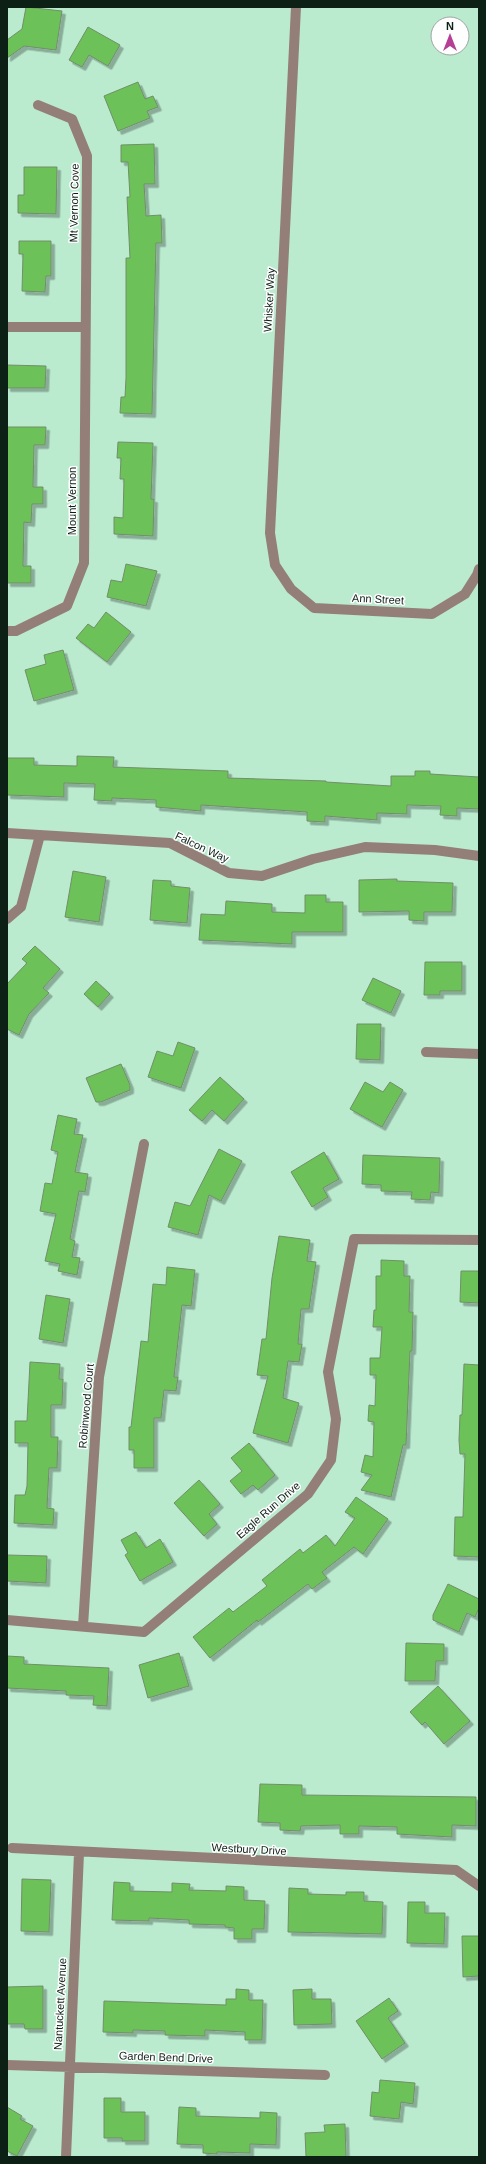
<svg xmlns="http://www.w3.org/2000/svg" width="486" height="2164" font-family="Arial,sans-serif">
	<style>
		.building { fill: #6cc158; stroke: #718e6a; filter: url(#shadow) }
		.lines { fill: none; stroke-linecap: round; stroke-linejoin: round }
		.minor { stroke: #947f78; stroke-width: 10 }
		.labels { text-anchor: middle; stroke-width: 3; stroke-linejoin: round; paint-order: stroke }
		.street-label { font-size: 11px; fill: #0d2016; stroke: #fefefe }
	</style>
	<defs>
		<filter id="shadow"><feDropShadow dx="3.5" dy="3.5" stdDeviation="0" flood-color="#0004"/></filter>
	</defs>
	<rect width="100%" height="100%" fill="#baebcf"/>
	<path class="building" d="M26 7 62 11 56 50 24 46 7 58V40L22 29Z
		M88 27 120 45 108 66 89 55 82 67 69 60Z
		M138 82 145 99 153 96 158 107 147 111 150 118 118 131 104 96Z
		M154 144 155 184H144L146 216 161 215 162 243H156L152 414 120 413 121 397H125L126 378V258H130L127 197H130L128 162H121V145Z
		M24 167H57L56 214 18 213V195H24Z
		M19 241H51V276H46L45 292 22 291 23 254H19Z
		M7 365 46 366 45 388H7Z
		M7 427H46L45 445H34L33 487H43V504H32L31 523 24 522 23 566H31V583H7Z
		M118 442 153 443 151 499H154L153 536 114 534V517L123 518 124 479H120L121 458H117Z
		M126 564 157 571 146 606 107 597 111 580 122 582Z
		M106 612 131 632 107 662 76 638 88 624 94 628Z
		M63 650 74 690 34 701 25 670 46 664 44 655Z
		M77 756 114 757 113 767 228 771V778L326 781V782L391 786V776H415V771H430V774L479 777V809L457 808V816L440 815 441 806 407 805V814L377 813V820L325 816V822L307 821V812L201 805V811L156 807V800L112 798V801L94 800 95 784 64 783V797L7 795V758H34V765L77 766Z
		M73 871 106 877 99 922 65 917Z
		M397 879V881L453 883 452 912H424V921L409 920V911L359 912V880Z
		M153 880 171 881V886L190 888 187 923 150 920Z
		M305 895H326V902H343V932H292V944L199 940 201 914 225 915 226 901 272 904V912L305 913Z
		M35 946 60 969 43 988 49 993 29 1014 19 1035 7 1029V984L27 963 22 959Z
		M425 962H462V991H440V995H424Z
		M373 978 401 991 391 1013 362 1000Z
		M96 981 110 994 98 1007 84 994Z
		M357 1024H381L380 1060 356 1059Z
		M178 1042 195 1048 181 1088 148 1077 157 1051 173 1056Z
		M121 1064 130 1085V1090L101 1102H96L86 1078Z
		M220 1077 244 1099 224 1121 212 1110 202 1121 189 1110Z
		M365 1082 383 1092 390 1082 403 1090 382 1127 350 1109Z
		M58 1115 77 1119 74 1134 83 1135 75 1172 88 1174 85 1192 79 1191 70 1239 75 1241 72 1257 80 1258 77 1275 58 1271 60 1264 45 1261 56 1214 40 1211 45 1183 52 1184 58 1152 51 1150Z
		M219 1149 242 1161 221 1201 209 1195 198 1235 168 1227 175 1202 190 1206Z
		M324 1152 339 1179 323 1188 328 1197 312 1207 291 1172Z
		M363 1155 440 1158 439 1193 431 1192 430 1200 411 1199 412 1192 381 1191V1185L362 1184Z
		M279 1236 310 1240 307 1261 316 1262 309 1309H301L298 1344H302L299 1362 288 1361 283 1398 299 1403 288 1443 253 1433 268 1376 257 1375 262 1339H266L272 1278Z
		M381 1260 404 1261V1276H410L409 1312H413L412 1351H410L406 1445H403L391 1497 361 1490 372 1475 361 1472 365 1455 373 1457 374 1422 368 1421 369 1405 375 1406 376 1375H370V1358H380L382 1327H373L374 1310H376V1276H381Z
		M167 1267 195 1270 191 1306 182 1305 174 1377H178L176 1391 164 1390 161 1418H154V1468H134V1450H129V1427H131L141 1341 148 1342 153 1284 166 1285Z
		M461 1271H479V1303L460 1302Z
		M46 1295 70 1299 63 1343 39 1339Z
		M30 1362 60 1364 59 1379H63L62 1405H51V1437H58L57 1468H49L47 1508 54 1509 53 1525 14 1523 15 1495H25L27 1486 28 1443H15V1421H27Z
		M464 1364 479 1365V1557L454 1556 455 1517H463L465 1454H460L459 1440 460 1415H462Z
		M249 1443 275 1475 258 1490 253 1485 241 1494 230 1481 242 1471 231 1458Z
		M199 1480 220 1504 209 1514 217 1524 204 1536 174 1503Z
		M356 1497 388 1519 363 1554 354 1547 322 1572 327 1578 312 1589 308 1584 258 1622 257 1620 210 1658 193 1637 229 1608 233 1612 267 1586 262 1580 300 1549 303 1553 326 1535 335 1546 355 1518 345 1512Z
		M136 1532 146 1548 160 1539 173 1562 140 1581 125 1555 128 1553 121 1540Z
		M7 1555 47 1556 46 1583 7 1581Z
		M448 1584 479 1599V1608L475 1617 467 1613 459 1632 433 1620V1615Z
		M406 1643 444 1644V1661H436L435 1681H405Z
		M179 1653 189 1686 148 1698 139 1665Z
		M7 1656 24 1657V1664L109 1668 107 1706 93 1705 94 1696 66 1695V1691L7 1688Z
		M438 1686 470 1721 444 1744 425 1722 422 1725 410 1712Z
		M260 1784 302 1785V1795L476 1797V1826L452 1825V1837L397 1834V1827L359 1826V1834H340V1825L301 1826 300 1831 280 1830V1823L258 1822Z
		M22 1879 51 1880 49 1932 21 1931Z
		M114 1882 130 1883V1891L172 1892V1883L190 1884 189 1890 226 1891V1886L244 1887V1900L265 1901 264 1929H252V1939H234V1928L225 1927V1925L189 1924V1920L149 1918V1921L112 1920Z
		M289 1888 308 1889V1894L346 1895V1892H364V1901L383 1902 382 1934 288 1932Z
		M408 1902H425V1913H445L444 1944 407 1943Z
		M462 1936H479V1976L463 1977Z
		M43 1986V2029H25L24 2024H7V1987Z
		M236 1989 249 1990V2000H263L262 2040H245V2032L205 2030V2036L165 2035V2031L133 2030V2033L103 2032 104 2001 226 2005V1999H236Z
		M312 1989V1999H331L332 2024 294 2025 293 1990Z
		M389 1998 398 2011 388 2018 405 2043 382 2059 356 2021Z
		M380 2080 415 2083 413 2104 401 2102 399 2119 370 2116 372 2092 379 2093Z
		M104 2098H121V2112H145V2141H122V2138H104Z
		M7 2107 22 2116 20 2119 33 2126 17 2156 7 2151Z
		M179 2107 196 2108V2116L260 2118V2112L277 2113 276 2145 250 2144V2153L217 2152V2154L203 2153V2145L177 2144Z
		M345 2124 346 2157H306L305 2133 325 2132 324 2125Z"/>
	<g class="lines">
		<path class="minor" d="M296 7 270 533 275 565 291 589 314 608 432 614 465 594 477 575 479 569
			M7 327H85
			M7 631H16L67 606 84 563 87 156 72 119 38 105
			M7 833 170 843 229 873 262 876 313 859 365 847 435 850 479 856
			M7 919 21 907 40 835
			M426 1052 479 1054
			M7 1620 144 1632 308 1494 331 1460 336 1419 328 1372 354 1239 479 1240
			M83 1626 99 1377 144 1144
			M12 1848 456 1870 479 1886
			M7 2065 325 2075
			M66 2157 79 1853"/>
	</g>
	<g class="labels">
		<g class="street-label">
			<text transform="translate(74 203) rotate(-89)" y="4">Mt Vernon Cove</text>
			<text transform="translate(269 300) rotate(-87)" y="4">Whisker Way</text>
			<text transform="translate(72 501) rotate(-90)" y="4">Mount Vernon</text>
			<text transform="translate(378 599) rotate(3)" y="4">Ann Street</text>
			<text transform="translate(202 847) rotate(25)" y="4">Falcon Way</text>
			<text transform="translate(86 1406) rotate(-85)" y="4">Robinwood Court</text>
			<text transform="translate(268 1510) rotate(-41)" y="4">Eagle Run Drive</text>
			<text transform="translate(249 1849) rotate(3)" y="4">Westbury Drive</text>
			<text transform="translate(60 2004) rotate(-87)" y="4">Nantuckett Avenue</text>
			<text transform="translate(166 2057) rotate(2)" y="4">Garden Bend Drive</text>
		</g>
	</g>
	<rect width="486" height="2164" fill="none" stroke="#0d2016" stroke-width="16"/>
	<g transform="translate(450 36)"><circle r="19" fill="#fefefe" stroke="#9ea5a1"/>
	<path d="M0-3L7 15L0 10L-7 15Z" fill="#b53f95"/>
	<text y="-6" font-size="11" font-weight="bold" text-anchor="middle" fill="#0d2016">N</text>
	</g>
</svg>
